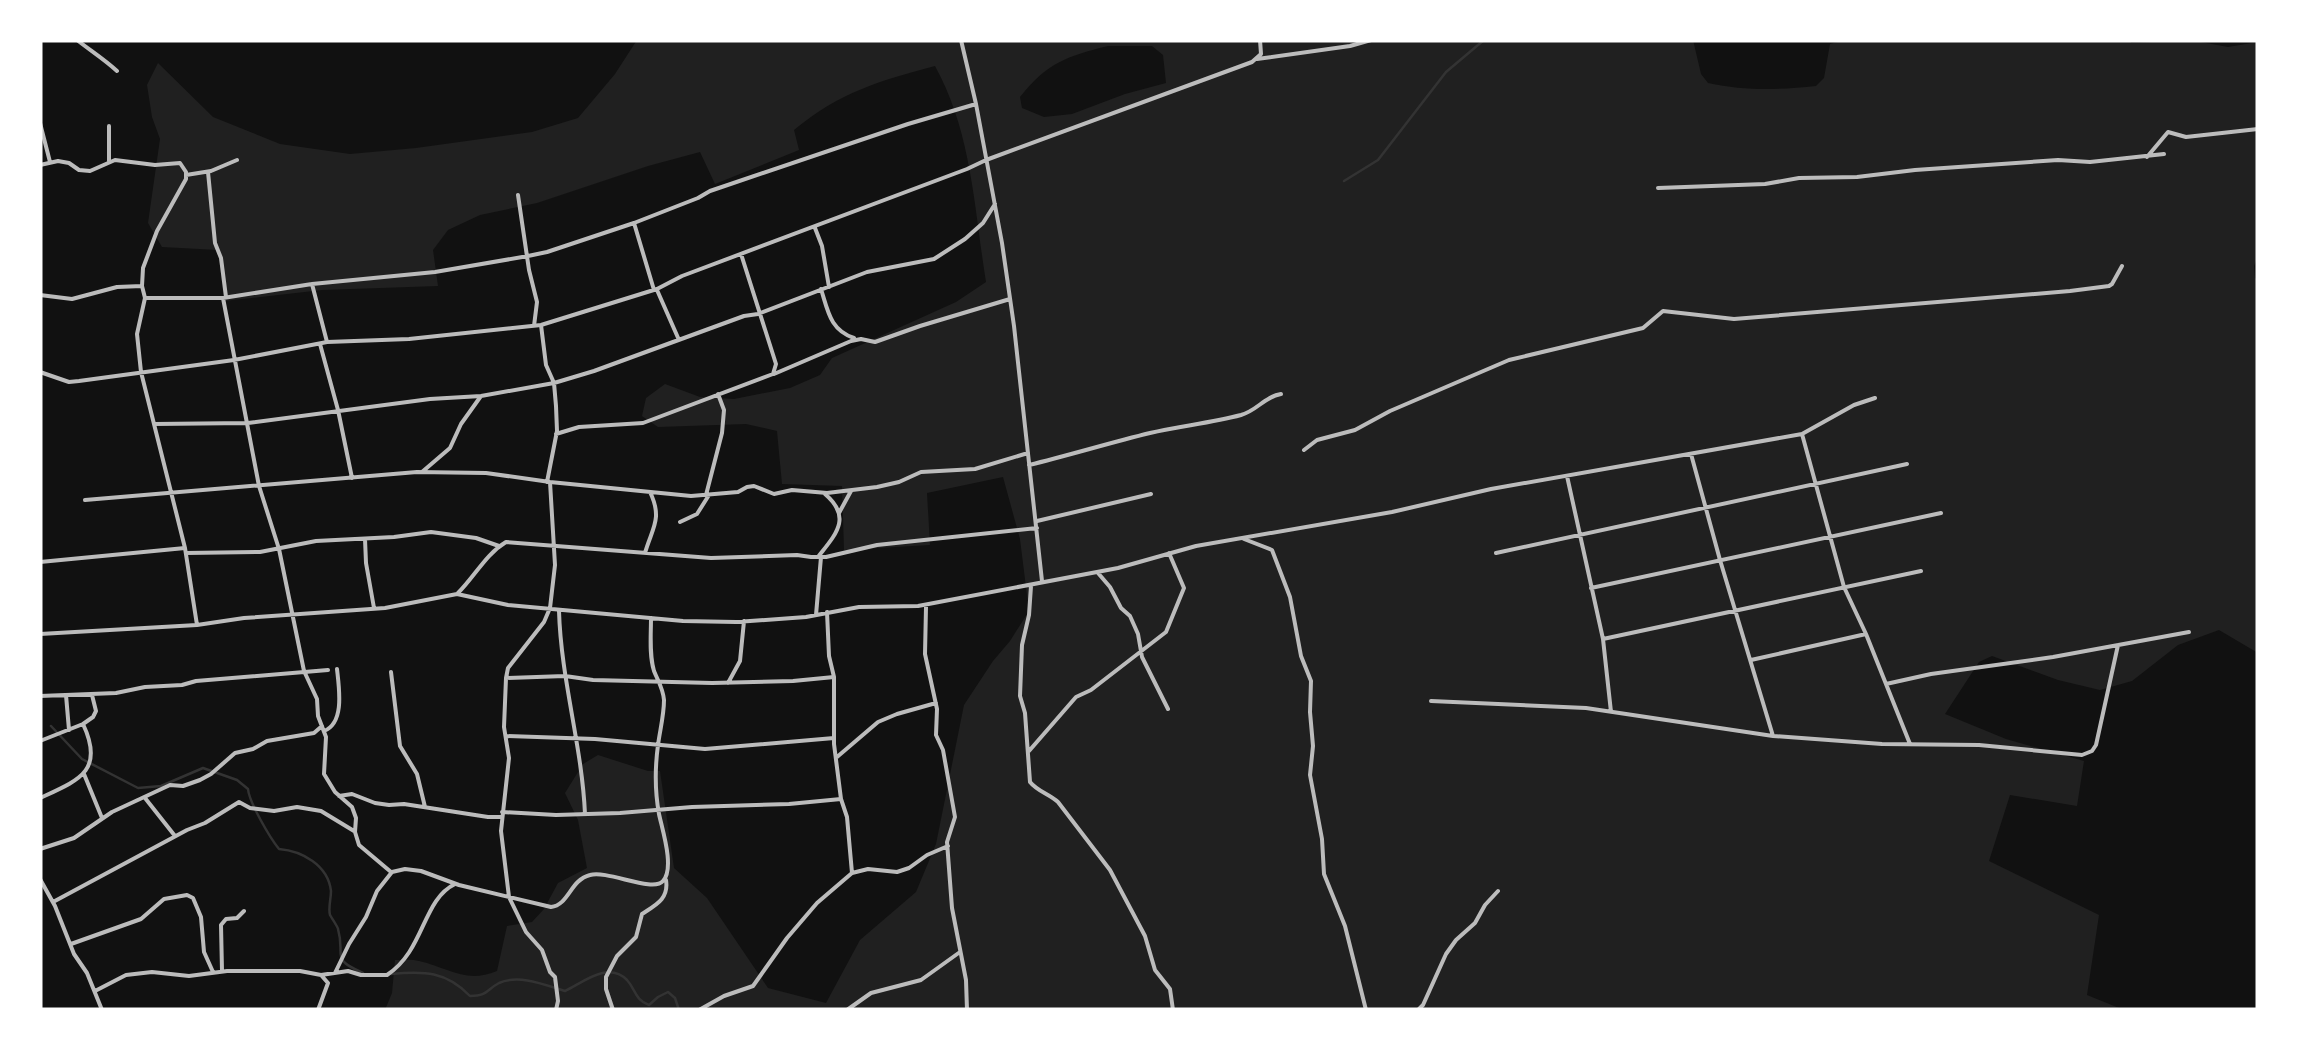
<svg xmlns="http://www.w3.org/2000/svg" width="2298" height="1050" font-family="Karla,sans-serif">
	<style>
		.green { fill: #202020; fill-rule: evenodd }
		.lines { fill: none; stroke-linecap: round; stroke-linejoin: round }
		.stream { stroke: #333; stroke-width: 2.5 }
		.minor { stroke: #bcbcbc; stroke-width: 4 }
	</style>
	<rect width="100%" height="100%" fill="#111"/>
	<path class="green" d="M637 40H1693L1701 74 1708 83C1745 91 1778 90 1816 86L1824 78 1830 44 1841 41 2130 40 2131 43 2190 40 2228 47 2258 42V256L2254 266 2255 278 2258 280V653L2219 630 2178 645 2132 681 2100 690 2058 680 1992 656 1979 662 1945 714 2006 739 2084 761 2077 806 2010 795 1989 861 2099 915 2087 995 2124 1010H385L392 993 395 960C403 960 412 959 419 961 449 968 466 984 497 971L507 926 532 922 544 909 558 883 587 868 578 820 565 793 583 764 598 755 648 771H660L674 868 707 898 768 988 826 1003 860 940 916 892 936 844 964 705 993 661 1010 641 1029 611 1020 539 1003 477 927 493 930 545 844 550 842 486 782 484 777 431 746 424 658 427 642 416 646 398 665 384 700 397 734 399 790 388 820 375 832 358 956 302 986 282C974 208 972 133 935 66 879 81 840 92 794 130L799 150 715 184 700 152 648 166 537 203 480 215 448 230 433 250 438 286 322 290 224 301 218 250 162 247 148 223 160 139 152 117 147 85 158 63 213 117 280 144 350 154 416 148 532 132 578 118 615 74ZM1108 46H1152L1163 55 1166 83 1125 94 1072 114 1044 117 1022 108 1020 97C1047 63 1067 56 1108 46Z"/>
	<g class="lines">
		<path class="stream" d="M1344 181 1378 160 1446 72 1484 40
			M51 726 82 759 138 788 161 786 203 768 237 780 248 789C249 802 270 838 279 849 302 851 328 865 331 891 331 899 328 908 330 915 331 917 338 927 338 929 346 957 329 958 363 973
			M391 974C424 971 446 971 470 996 488 996 486 990 499 983 520 974 545 985 565 991 584 982 608 961 627 980 636 990 635 1000 649 1005L658 997 668 992 675 998 679 1010"/>
		<path class="minor" d="M77 40C91 51 104 59 117 71
			M961 40 976 104 1002 243 1014 326 1042 581
			M1257 59 1350 46 1371 40
			M40 123 50 162
			M109 126V161
			M2147 157 2168 132 2186 137 2258 129
			M40 165 58 161 69 163 79 170 90 171 115 160 155 165 180 163 186 172V179L157 231 143 268 142 286 145 298 137 334 141 372 185 548 197 625
			M208 172 215 243 221 258 226 297
			M186 175 211 171 237 160
			M1658 188 1765 184 1799 178 1857 177 1915 170 2058 160 2090 162 2164 154
			M518 195 529 270 537 302 534 326
			M634 223 654 290
			M815 228 822 246 829 287
			M312 284 327 342
			M821 289C828 311 830 330 854 338
			M657 290 679 340
			M40 295 72 299 117 287 142 286
			M145 298H223L312 284 435 272 528 256 547 252 634 223 698 198 710 191 908 124 976 104
			M223 298 259 486 279 549 304 671 317 699 318 716 326 737 324 774 335 792 352 807 356 818 355 832 359 845 391 872
			M541 325 546 365 554 383 556 406 557 431 547 482
			M320 344 338 410 352 478
			M40 372 69 382 79 381 234 360 327 342 409 339 541 325 657 289 682 276 967 169 986 160 1252 62 1261 54 1260 40
			M774 374 851 341 861 339 875 342 920 326 1010 299
			M154 424 248 423 430 399 481 396 554 383 594 371 744 316 758 314 867 272 934 259 965 239 983 223 995 204
			M556 434 579 427 643 423 773 374 776 364 741 254
			M1304 450 1317 440 1355 430 1390 411 1509 360 1643 328 1663 311 1734 319 2070 291 2109 286 2112 284 2122 266
			M1691 454 1720 560 1773 736
			M1029 465C1070 455 1109 443 1150 433 1180 426 1211 423 1241 415 1258 410 1264 397 1281 394
			M422 472 450 448 461 424 481 396
			M1567 476 1603 639 1611 712
			M550 482 555 565 550 608 544 622 508 668 506 678 504 727 509 758 501 831 509 897 526 932 542 950 550 972 555 977 558 1001 556 1010
			M706 495 722 433 724 410 718 394
			M85 500 417 472 486 473 550 482 691 496 738 492 747 487 754 486 774 494 792 490 827 493 877 487 899 482 921 472 975 469 1028 453
			M839 513 851 491
			M1037 521 1151 494
			M680 522 697 514 709 495
			M365 539 366 563 374 608
			M1244 539 1272 550 1290 597 1301 656 1311 681 1310 712 1313 746 1310 775 1322 839 1324 874 1345 926 1366 1010
			M186 553 260 552 316 541 394 537 431 532 476 538 499 546
			M645 553C652 528 663 519 650 492
			M1496 553 1907 464
			M818 557C835 535 853 518 825 494
			M40 562 185 548
			M1098 573 1110 587 1121 608 1130 616 1138 634 1142 657 1168 709
			M1031 586 1029 615 1022 645 1020 696 1025 713 1030 782C1037 791 1049 794 1058 802L1110 870 1145 936 1155 970 1170 989 1173 1010
			M1591 588 1941 513
			M458 593C475 576 486 554 506 542L711 558 797 555 811 557H826L877 545 1037 528
			M926 607 925 654 937 709 936 735 943 750 955 817 947 842 952 908 966 980 967 1010
			M559 611C561 680 582 746 585 814
			M816 615 821 557
			M40 634 197 625 244 618 385 608 457 594 508 605 683 621 736 622 806 617 859 607 918 606 1118 568 1196 546 1392 512 1491 489 1802 434 1854 405 1875 398
			M1866 634 1910 744
			M1603 639 1921 571
			M1751 660 1866 634 1844 587 1802 434
			M391 672 400 746 417 774 425 807
			M506 678 565 676 593 680 712 683 793 681 834 677
			M728 683 740 661 744 621
			M1886 684 1931 674 2053 657 2189 632
			M66 695 69 730
			M40 696 116 693 145 687 182 685 196 681 328 670
			M1431 701 1586 708 1773 736 1882 744 1979 745 2082 755 2092 751 2096 745 2118 645
			M324 731C345 723 339 688 337 669
			M506 736 595 739 705 749 834 738
			M40 741 83 724 93 717 96 711 92 695
			M1029 751 1076 697 1091 690 1166 632 1184 588 1169 553
			M837 757 878 722 897 714 936 703
			M84 774 102 818
			M339 796 352 794 375 803 389 805 404 804 488 817H501
			M40 798C79 780 105 771 83 724
			M145 798 175 836
			M502 812 556 815 620 813 692 807 789 804 841 799
			M40 849 74 838 112 812 170 785 183 786 200 780 211 774 235 753 253 749 267 741 314 733 322 726
			M852 873 868 869 897 872 909 868 927 855 948 846
			M40 879 55 906 74 954 87 973 102 1010
			M53 902 187 830 205 823 239 802 250 808 274 811 297 807 321 811 354 831
			M71 944 141 919 164 899 187 895 193 898 201 917 204 952 213 972
			M222 971 221 925 226 919 237 918 244 911
			M335 973 349 944 366 917 377 891 392 872 405 869 421 871 459 885 551 907C569 905 570 880 590 875 608 870 653 893 663 881 675 868 662 829 659 814 655 792 655 767 658 745 660 730 664 715 664 700 663 688 658 681 654 671 649 655 651 635 651 618
			M95 991 126 975 152 972 189 976 227 971H300L321 975 348 971 361 975H387C425 950 422 900 455 884
			M318 1010 328 983 321 975
			M613 1010 606 989V977L617 956 636 937 642 914C656 905 669 899 666 880
			M699 1010 724 996 753 986 787 938 817 903 852 873 847 817 841 799 834 744V677L829 656 827 612
			M847 1010 871 993 921 980 960 952
			M1418 1010 1423 1005 1446 954 1456 940 1475 923 1485 905 1498 891"/>
	</g>
	<rect width="2298" height="1050" fill="none" stroke="#ffffff" stroke-width="85"/>
</svg>
